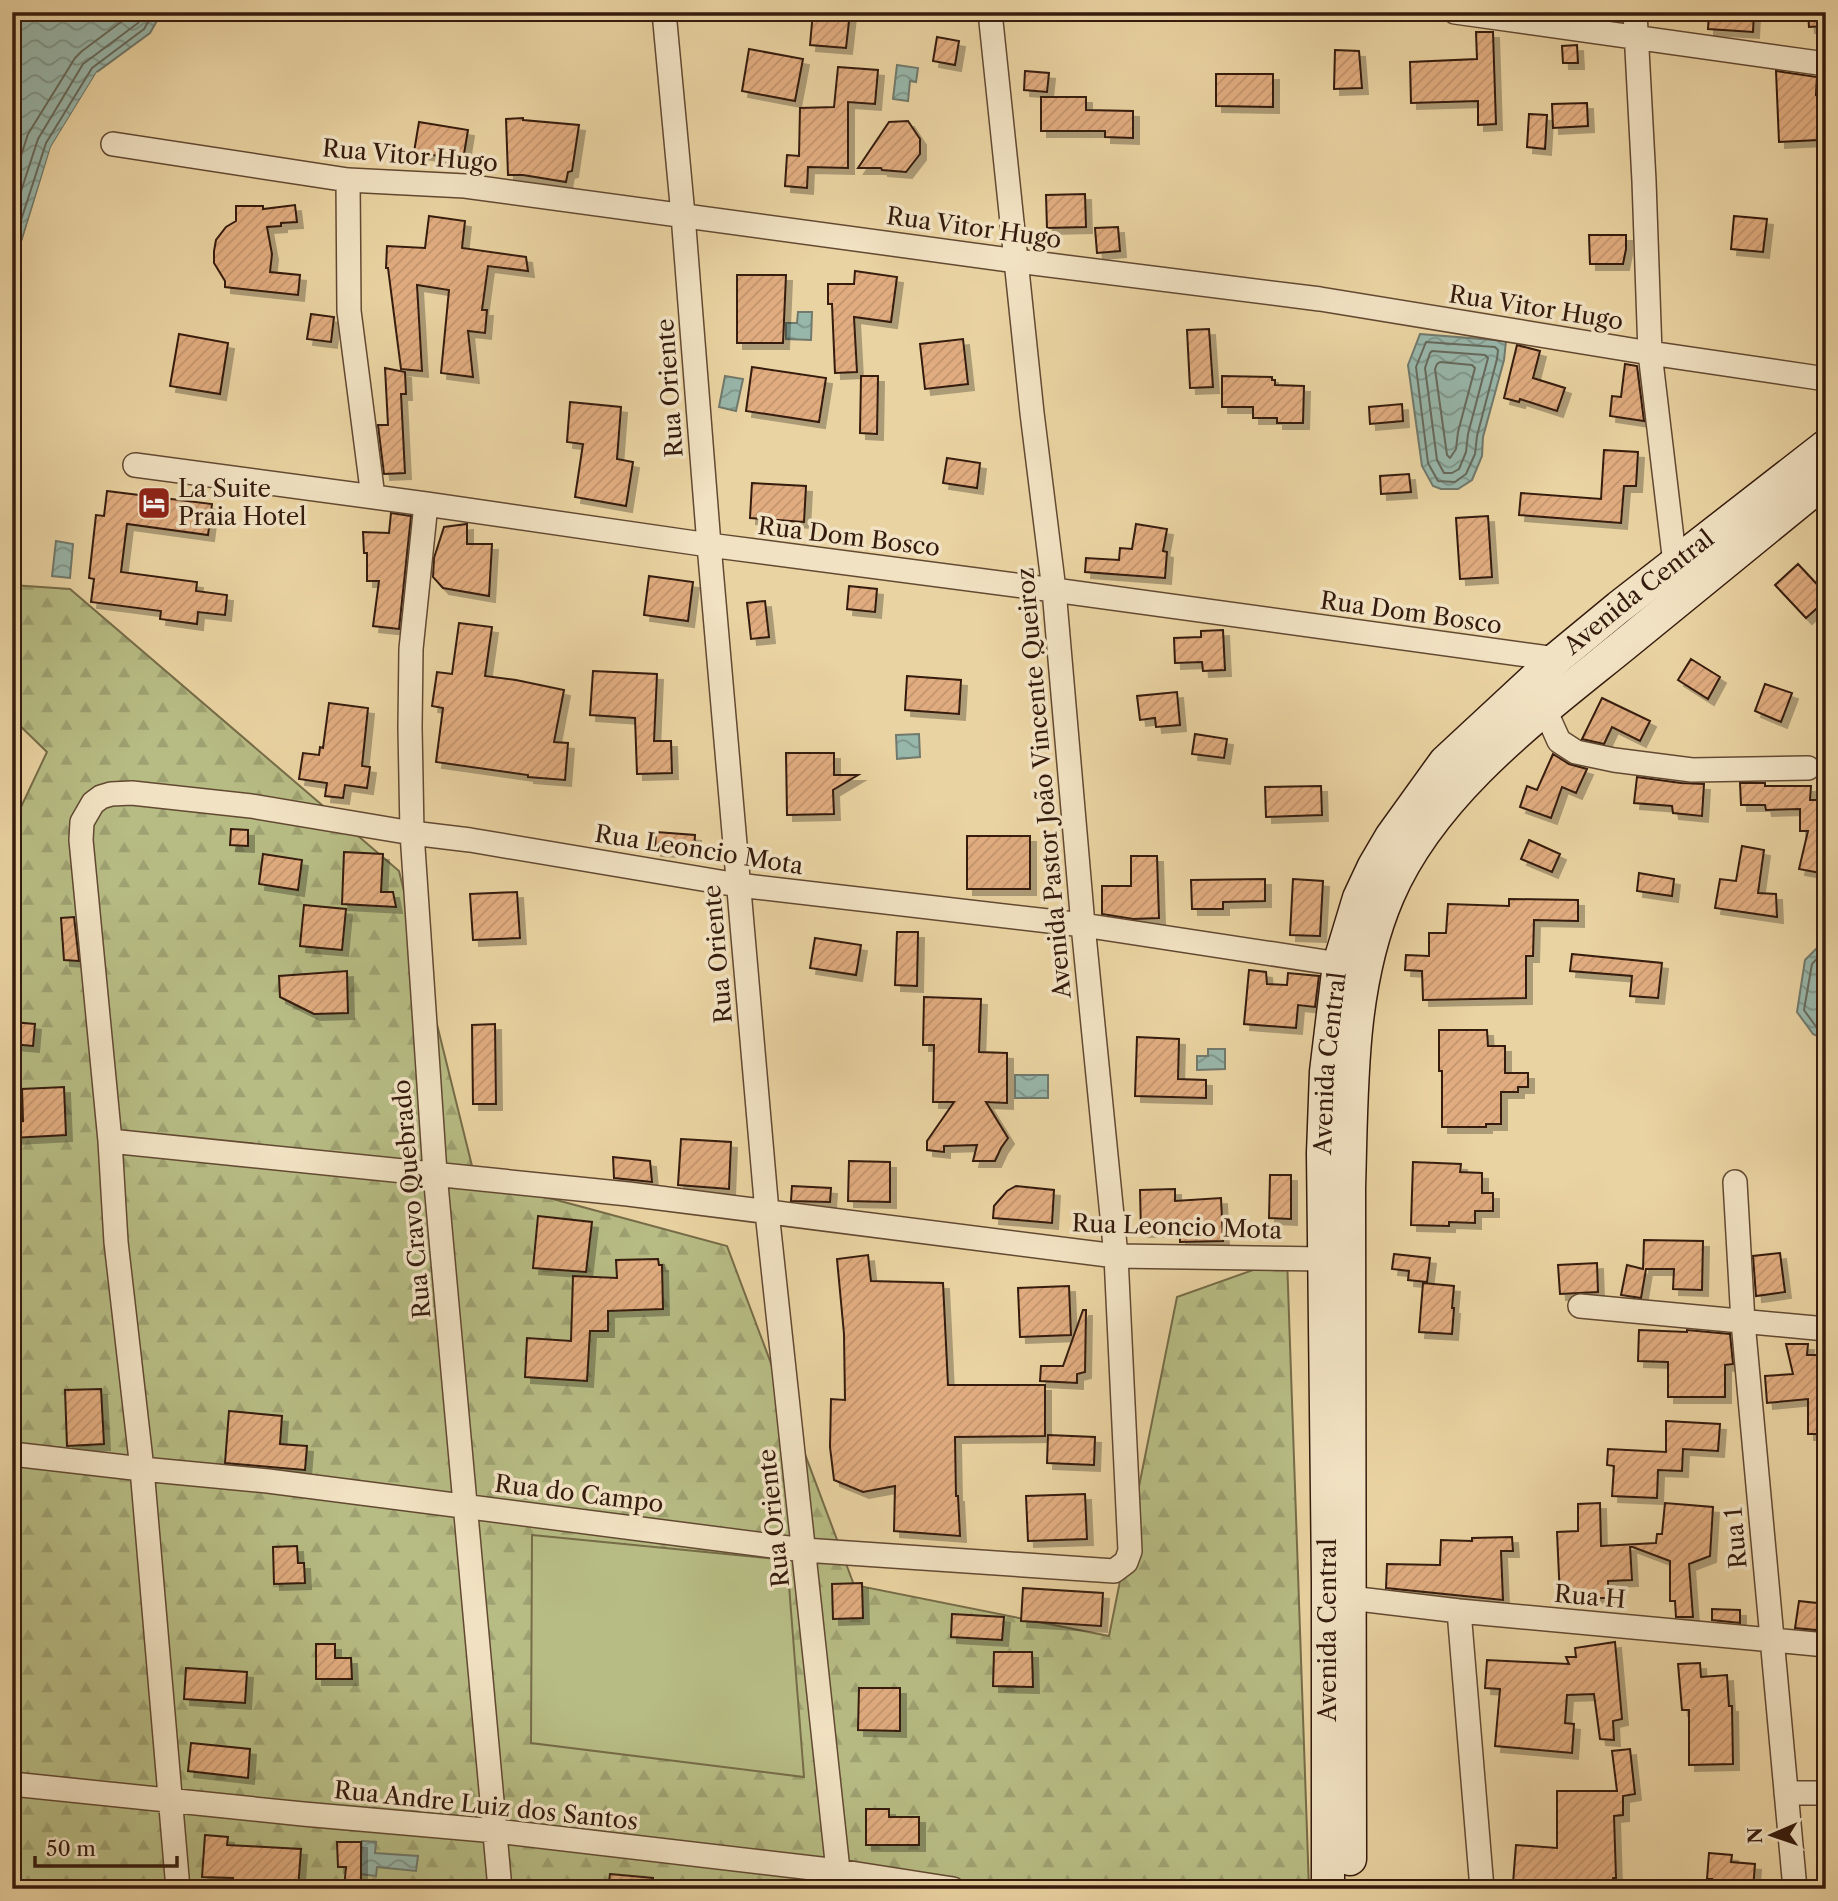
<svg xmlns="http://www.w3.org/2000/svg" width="1838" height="1901" font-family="'Libre Caslon Text',serif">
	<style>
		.forest { fill: url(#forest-firs); stroke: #766c48; stroke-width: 2 }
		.green { fill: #b7bc84; stroke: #766c48; stroke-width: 2 }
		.water { fill: url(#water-waves); stroke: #70796c; stroke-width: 2 }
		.pier { fill: #ead3a2 }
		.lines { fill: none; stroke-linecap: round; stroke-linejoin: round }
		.shore { stroke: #66695c; stroke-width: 2 }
		.building { fill: url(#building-hatch); stroke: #351b0d; stroke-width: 2; filter: url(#shadow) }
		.street-casing { stroke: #624932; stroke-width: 26 }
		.secondary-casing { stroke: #351b0d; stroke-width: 35 }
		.street { stroke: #f1e2c3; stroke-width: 23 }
		.secondary { stroke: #f1e2c3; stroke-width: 32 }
		.labels { text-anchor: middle; stroke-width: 7; stroke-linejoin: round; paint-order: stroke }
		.street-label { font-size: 24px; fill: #351b0d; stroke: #f1e2c3 }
		.poi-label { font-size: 24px; fill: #351b0d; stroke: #f1e2c3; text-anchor: start }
	</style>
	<defs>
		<pattern id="forest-firs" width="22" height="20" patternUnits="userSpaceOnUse" patternTransform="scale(1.75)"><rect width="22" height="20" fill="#b7bc84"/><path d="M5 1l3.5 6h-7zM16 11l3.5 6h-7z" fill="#9ea171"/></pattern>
		<pattern id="water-waves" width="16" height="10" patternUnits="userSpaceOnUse" patternTransform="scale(1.75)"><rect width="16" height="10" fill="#98b7ab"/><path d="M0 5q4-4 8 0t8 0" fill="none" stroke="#7d948a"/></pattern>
		<pattern id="building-hatch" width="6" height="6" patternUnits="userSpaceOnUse" patternTransform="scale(1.75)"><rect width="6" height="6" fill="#e1ad80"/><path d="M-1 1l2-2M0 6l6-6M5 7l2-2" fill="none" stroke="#c2946d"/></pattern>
		<filter id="shadow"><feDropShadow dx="6" dy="6" stdDeviation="0" flood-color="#0004"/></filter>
	</defs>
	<rect width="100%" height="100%" fill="#ead3a2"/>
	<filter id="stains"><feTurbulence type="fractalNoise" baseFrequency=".00286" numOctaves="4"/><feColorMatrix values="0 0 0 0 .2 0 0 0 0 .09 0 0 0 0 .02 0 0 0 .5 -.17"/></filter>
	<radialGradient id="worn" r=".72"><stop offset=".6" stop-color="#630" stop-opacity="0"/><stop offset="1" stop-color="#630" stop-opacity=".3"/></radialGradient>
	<path class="forest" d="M12 585 70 589 399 871 475 1178 727 1246 854 1585 1109 1636 1177 1297 1287 1258 1309 1889H12V826L47 752 12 718Z"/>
	<path class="green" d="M532 1535 787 1560 804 1777 531 1743Z"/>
	<path class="water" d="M12 12H162L150 33 97 72 51 147 12 271Z
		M897 65 918 68 916 82 910 81 908 101 893 99Z
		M798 312H812L811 340 786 339V323H797Z
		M1420 334 1506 341 1504 360 1483 437 1482 456 1472 480 1458 489H1441L1433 486 1422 466 1408 365Z
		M725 376 743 379 736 411 719 407Z
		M56 541 73 544 70 578 52 576Z
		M919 734 920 757 897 759 896 735Z
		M1826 939V1040L1813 1034 1797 1012 1805 960Z
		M1208 1049H1225V1069L1197 1070V1056H1208Z
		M1015 1075H1048V1098H1015Z
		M362 1841 376 1842 375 1853 418 1856 416 1871 377 1867 376 1876 360 1874Z"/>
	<path class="pier" d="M97 72 99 75 55 148 16 273 12 275 51 147Z"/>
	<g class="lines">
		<path class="shore" d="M12 184 28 134 75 58 82 51 129 16 132 12
			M12 219 38 139 83 64 138 23 144 12
			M12 248 46 143 92 68 144 29 154 12
			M1426 342 1495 347 1498 350 1497 359 1477 436 1475 454 1466 474 1455 482 1438 481 1428 463 1416 367Z
			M1432 351 1485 355 1488 358 1468 434 1466 452 1459 469 1452 473H1444L1437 460 1425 368 1430 353Z
			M1440 362 1472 365 1475 368 1458 432 1456 449 1450 458 1447 455 1435 369 1437 364Z
			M1826 949 1812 964 1804 1010 1817 1028 1826 1032"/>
	</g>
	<path class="building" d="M813 12H850L846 48 810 45Z
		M1709 12H1754L1753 32 1708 29Z
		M1808 12H1826V26L1809 27Z
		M1476 32H1493L1496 124 1478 125V101L1411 103 1410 62 1477 59Z
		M937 37 959 41 955 65 933 61Z
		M1577 45 1578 63H1563L1562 46Z
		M749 49 803 59 795 101 742 91Z
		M1335 50 1359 51 1362 88 1334 89Z
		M838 67 878 70 875 104 848 102V168L808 167 807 188 785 186 787 155 799 156 800 108 834 107Z
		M1025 71 1049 73 1047 92 1024 90Z
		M1776 71 1817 77 1816 95 1826 94V135H1817L1818 140 1779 142Z
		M1216 74H1273V107L1216 106Z
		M1041 97H1086V110L1133 111V138L1105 137V131H1041Z
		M1587 103 1588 126 1553 128 1552 104Z
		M1529 114 1547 115 1545 149 1527 147Z
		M523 118V120L579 125 572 171 568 172 566 182 523 175H508L506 119Z
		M908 121 920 139V154L906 172 882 170 881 168H858L889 122Z
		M419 122 468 130 463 160 414 152Z
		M1085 194 1086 227 1047 228 1046 195Z
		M295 205 297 222 281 223V226L267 227 272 254 270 272 300 275 298 295 225 287V281L214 263V251L216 240 226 227 236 221V206H263V209Z
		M429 216 465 221 462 248 526 257 528 271 488 266 482 310H487L485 333 468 331 473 377 441 373 449 290 417 285 422 371 401 369 388 268H386L387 246 425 248Z
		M1734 216 1767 219 1763 252 1731 249Z
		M1118 227 1120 251 1097 253 1095 228Z
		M1589 235H1626V249L1623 264H1590Z
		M855 271 897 277 891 322 854 317 857 372 835 373 832 304H828V284H854Z
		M737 275H786L783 343H737Z
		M311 314 334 317 331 342 307 339Z
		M1209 329 1213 387 1190 388 1187 330Z
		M179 334 228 343 220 394 170 386Z
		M963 339 968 384 925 389 920 344Z
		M1517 345 1540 351 1533 378 1565 388 1557 411 1520 399 1519 402 1504 398Z
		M1625 364 1637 366 1644 421 1610 416 1612 396 1621 397Z
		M752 367 826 378 819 422 746 411Z
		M385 368 405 372 406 394H401L405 473 384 474 378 425H388Z
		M861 376H878L877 434 860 433Z
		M1222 376 1272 377V380H1275V385L1304 386 1303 423H1277V418H1253V407H1222Z
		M570 402 621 407 617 459 633 462 626 506 575 497 583 444 567 442Z
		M1402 404 1403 421 1370 424 1369 407Z
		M1604 450 1638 452 1636 486H1624L1621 523 1519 515 1521 493 1601 499Z
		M947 458 980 463 977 488 943 483Z
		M1409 474 1411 492 1381 494 1380 476Z
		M752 483 806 486 804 522 750 518Z
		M107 491 212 504 208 535 127 524 121 572 197 582 196 591 227 595 225 615 198 612 197 624 160 619 161 611 91 602 94 579 89 578 96 515 104 516Z
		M391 513 411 516 399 629 373 626 379 581H367V553H364L363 532 389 533Z
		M1488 516 1492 577 1460 579 1456 518Z
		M467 524V544H492L489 596 443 588 433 577 434 558 444 527Z
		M1136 524 1167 529 1163 551 1167 552 1165 578 1085 572 1086 558 1119 560 1120 548 1132 549Z
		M1798 564 1826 594V600L1806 618 1775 585Z
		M649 576 693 582 688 621 644 615Z
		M849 586 877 589 875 612 847 609Z
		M765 601 769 637 751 639 747 603Z
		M459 623 492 627 485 676 516 680 564 690 554 742 568 743 565 780 528 777V775L436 762 443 708 432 706 437 672 452 674Z
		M1223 630 1225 670 1203 671 1202 662 1175 663 1174 638 1201 637V631Z
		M1691 659 1720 677 1708 699 1678 680Z
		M593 671 657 674 654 741H671L672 773 637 774 635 718 590 715Z
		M907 676 961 680 959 714 905 710Z
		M1765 684 1792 693 1781 722 1755 711Z
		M1177 692 1180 725 1156 727 1155 718 1140 720 1137 696Z
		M1602 698 1650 721 1640 741 1612 727 1604 744 1582 739Z
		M329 703 368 708 362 766 370 767 367 788 345 785 343 798 325 796 327 783 299 779 303 753 319 755 320 747 323 748Z
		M1195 734 1227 739 1224 758 1192 754Z
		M786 753H834V775H858L833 790 834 814 787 815Z
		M1553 754 1569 764 1587 769 1576 793 1562 787 1551 818 1520 807 1527 786 1537 790Z
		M1637 777 1681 783 1704 784 1702 816 1673 813 1672 806 1634 803Z
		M1740 783H1765V786H1811L1810 800H1826V874L1799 869 1808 831H1800V809L1766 810 1765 805H1741Z
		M1321 786 1322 815 1266 817 1265 787Z
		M231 829 248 830V846L230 845Z
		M656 832 695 835 694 852 655 850Z
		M967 836H1030V889H967Z
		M1529 840 1560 854 1552 872 1521 859Z
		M1742 846 1764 850 1758 893 1776 894 1777 917 1715 908 1720 879 1736 881Z
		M344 852 383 854 381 892H393L396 907 342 904Z
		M263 854 302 860 298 890 259 884Z
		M1131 856H1157L1159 918 1133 919 1102 914V886H1131Z
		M1639 873 1674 879 1672 896 1637 891Z
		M1265 879V901L1223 902V909H1192L1191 880Z
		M1293 879 1323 881 1320 936 1290 935Z
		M517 892 520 938 473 940 470 894Z
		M1509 899 1578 900V921L1534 920 1533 956H1526V998L1423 1000 1422 971 1405 970 1406 955 1429 956V933H1446L1448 904 1509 906Z
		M304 905 346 909 342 950 300 946Z
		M74 917 79 961 64 960 61 918Z
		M897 932H918L917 986 895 985Z
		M815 938 861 945 856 975 810 968Z
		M1572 954 1662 963 1658 998 1630 996 1632 976 1570 971Z
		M1249 970 1266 972 1267 984 1287 985 1288 973 1319 976 1315 1007 1298 1005 1296 1028 1244 1024Z
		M347 971 348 1013 314 1014 280 997 279 976Z
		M924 997 981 999 979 1052 1007 1053V1103L986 1102 1008 1138 1001 1148 995 1161H973L977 1145 944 1146V1152L927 1150V1141L954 1102H933L934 1045H923Z
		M12 1022 35 1024 33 1046 12 1044Z
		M495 1024 496 1104H473L472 1025Z
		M1439 1030H1487L1488 1046H1505V1073H1528V1087H1518V1092H1501V1124H1486V1127H1442V1071H1439Z
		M1137 1037 1179 1039 1178 1079 1206 1080V1098L1135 1096Z
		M64 1087 66 1135 12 1138V1122L23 1121 22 1089Z
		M681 1139 731 1142 729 1189 678 1185Z
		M613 1157 650 1161 652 1182 614 1178Z
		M849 1161 890 1162V1202L848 1201Z
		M1413 1162 1461 1164 1460 1172 1482 1173V1193H1493V1211H1475V1223L1449 1222V1226L1411 1225Z
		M1270 1175H1291V1219L1269 1218Z
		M792 1186 831 1188 830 1202 791 1201Z
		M1016 1186 1054 1190 1052 1223 993 1218 994 1206 1007 1191Z
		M1175 1189V1201L1221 1198 1223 1241 1180 1242V1230L1141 1231 1140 1190Z
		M538 1216 592 1222 586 1272 533 1268Z
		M1644 1240 1703 1241 1702 1290 1673 1289 1674 1269H1646L1641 1298 1621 1295 1627 1265 1643 1269Z
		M1780 1253 1785 1292 1756 1296 1753 1256Z
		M1394 1254 1430 1258 1427 1282 1408 1280 1409 1271 1392 1269Z
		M868 1255 871 1281 943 1283 948 1385H1045V1436L955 1437 956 1496H958L960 1536 894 1531 895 1486 863 1492 834 1480 830 1447 831 1399 845 1400 844 1334 837 1259Z
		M658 1259 659 1265H662L663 1309 608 1311V1331H590L587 1381 525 1377 527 1338 571 1341 573 1276 617 1278 616 1260Z
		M1597 1263 1598 1292 1560 1294 1558 1265Z
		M1423 1283 1454 1286 1452 1308H1454L1452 1334 1419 1332Z
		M1069 1286 1071 1335 1020 1337 1018 1288Z
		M1083 1310H1086L1085 1372 1077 1374V1383L1040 1381 1041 1366H1063Z
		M1639 1330 1687 1332V1330L1730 1334 1733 1364 1725 1365V1397H1668V1362L1638 1361Z
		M1786 1344H1808L1807 1355H1826V1434H1808V1399L1767 1403 1765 1376 1793 1374Z
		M101 1389 104 1444 67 1446 65 1390Z
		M229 1411 282 1416 280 1444 307 1446 305 1470 225 1463Z
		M1666 1421 1720 1424 1718 1451 1683 1449 1682 1471 1658 1470 1657 1498 1612 1496 1614 1466 1607 1465 1608 1449 1666 1452Z
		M1048 1435 1095 1437 1094 1465 1047 1463Z
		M1085 1494 1087 1539 1028 1541 1026 1496Z
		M1600 1503 1601 1546 1656 1543 1657 1534H1662L1665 1503 1713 1507 1710 1556 1689 1564 1693 1617H1676L1675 1601H1670V1561L1630 1546 1632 1580 1608 1581V1598H1560L1557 1532 1578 1531V1504Z
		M1512 1537 1513 1551H1501L1503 1600 1386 1588 1387 1564 1440 1565 1441 1540 1472 1541V1538Z
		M297 1546 298 1563H304L305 1583 274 1584 273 1547Z
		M862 1583 863 1618 833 1619 832 1584Z
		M1023 1588 1103 1593 1101 1626 1021 1621Z
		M1799 1601 1826 1604V1631L1795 1628Z
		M1712 1609 1740 1610V1623L1712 1620Z
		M952 1614 1004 1617 1002 1640 951 1637Z
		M1615 1642 1622 1719 1613 1721 1614 1740 1600 1739 1594 1694 1567 1695 1565 1723 1574 1724 1572 1753 1495 1746 1500 1689 1485 1688 1487 1660 1569 1664 1566 1657H1576L1575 1648Z
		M316 1644H335V1658H351L352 1679H316Z
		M994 1652H1032L1033 1687 993 1686Z
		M1700 1663 1701 1677 1727 1675 1729 1706H1732L1733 1764 1689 1765V1710H1682L1678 1664Z
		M186 1668 247 1672 245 1703 184 1699Z
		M859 1688H900V1731L858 1730Z
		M191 1743 250 1749 248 1778 188 1771Z
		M1630 1749 1635 1794 1623 1796V1815L1614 1816 1616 1878H1613V1889H1582L1513 1883 1516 1845 1557 1848V1791H1617L1612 1751Z
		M866 1809H889V1817H919V1845H866Z
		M205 1835 228 1837 227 1845 301 1849 298 1889H232L233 1878 202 1877Z
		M337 1842H361V1889H344L346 1867H338Z
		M1709 1853 1732 1855 1731 1862 1755 1864 1753 1889H1711L1712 1879H1707Z
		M610 1874 653 1878V1889H608Z"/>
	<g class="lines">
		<defs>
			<path id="street" d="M664 12 683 215 709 545 767 1212 840 1889
				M1455 12 1826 64
				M1635 12 1644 181 1650 353 1675 564
				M113 144 348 180 465 186 1017 261 1320 299 1650 353 1826 379
				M348 180 349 311 373 497
				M135 465 426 504 709 545 1054 590 1556 659
				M426 504 411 649 410 727 412 833 435 1173 500 1889
				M1545 710 1559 741 1576 752 1614 760 1692 770 1808 768
				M110 1141 628 1194 1116 1256 1324 1259
				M1735 1182 1743 1322 1795 1889
				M1580 1306 1826 1329
				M12 1454 142 1469 268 1481 804 1550 1114 1571 1126 1562 1130 1551 1116 1256 1083 925 1054 590 1032 413 990 12
				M1350 1598 1459 1611 1826 1645
				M1459 1611 1482 1889
				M12 1784 303 1814 496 1831 838 1871 953 1889
				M1786 1793H1826
				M178 1889 142 1469 116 1242 110 1141 81 840 82 822 93 803 101 797 111 794 132 793 251 806 412 833 470 840 738 885 1083 925 1339 964"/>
			<g id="secondary">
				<path d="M1350 1859 1349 1188C1352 1091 1349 987 1388 896 1433 791 1539 714 1625 644 1692 589 1759 535 1826 480"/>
				<path id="s1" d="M1328 1889V1580L1323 1153 1326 1072 1339 964 1359 898 1374 866 1391 837 1445 762 1556 659 1619 607 1826 446"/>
			</g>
		</defs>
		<use href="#street" class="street-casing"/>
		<use href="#secondary" class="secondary-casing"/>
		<use href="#street" class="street"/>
		<use href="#secondary" class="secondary"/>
	</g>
	<defs>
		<symbol id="hotel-square" viewBox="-11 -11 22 22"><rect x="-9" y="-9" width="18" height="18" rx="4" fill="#8f2418" stroke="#f1e2c3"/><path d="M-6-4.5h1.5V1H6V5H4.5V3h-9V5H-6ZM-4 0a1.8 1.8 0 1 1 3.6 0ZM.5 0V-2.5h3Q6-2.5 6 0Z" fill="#fff"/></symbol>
	</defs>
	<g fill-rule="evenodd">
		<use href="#hotel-square" x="135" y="484" width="38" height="38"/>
	</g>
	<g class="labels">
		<g class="street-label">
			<text transform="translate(410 156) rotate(5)" y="8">Rua Vitor Hugo</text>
			<text transform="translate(974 228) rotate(8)" y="8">Rua Vitor Hugo</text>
			<text transform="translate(1536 308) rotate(9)" y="8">Rua Vitor Hugo</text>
			<text transform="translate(670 388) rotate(-94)" y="8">Rua Oriente</text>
			<text transform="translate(849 537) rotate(7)" y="8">Rua Dom Bosco</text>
			<text dy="8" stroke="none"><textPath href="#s1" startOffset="1414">Avenida Central</textPath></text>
			<text transform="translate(1411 613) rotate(8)" y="8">Rua Dom Bosco</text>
			<text transform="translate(1044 783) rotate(-95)" y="8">Avenida Pastor João Vincente Queiroz</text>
			<text transform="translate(699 850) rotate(9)" y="8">Rua Leoncio Mota</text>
			<text transform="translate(718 954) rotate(-95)" y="8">Rua Oriente</text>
			<text dy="8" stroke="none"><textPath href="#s1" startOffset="826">Avenida Central</textPath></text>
			<text transform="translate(412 1199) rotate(-95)" y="8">Rua Cravo Quebrado</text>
			<text transform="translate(1177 1227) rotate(2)" y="8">Rua Leoncio Mota</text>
			<text transform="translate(579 1494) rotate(7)" y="8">Rua do Campo</text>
			<text transform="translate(774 1518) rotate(-96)" y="8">Rua Oriente</text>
			<text transform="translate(1736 1538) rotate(-95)" y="8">Rua 1</text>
			<text transform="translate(1590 1597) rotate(5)" y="8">Rua H</text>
			<text transform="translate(1328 1630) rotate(-90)" y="8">Avenida Central</text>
			<text transform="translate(486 1806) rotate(6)" y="8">Rua Andre Luiz dos Santos</text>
		</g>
		<g class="poi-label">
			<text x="178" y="497">La Suite<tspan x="178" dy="28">Praia Hotel</tspan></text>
		</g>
	</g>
	<rect width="1838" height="1901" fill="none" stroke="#ead3a2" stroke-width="42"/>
	<rect x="14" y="14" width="1810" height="1873" fill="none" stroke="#351b0d" stroke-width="3.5"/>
	<rect x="21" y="21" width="1796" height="1859" fill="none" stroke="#351b0d" stroke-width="2"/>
	<g transform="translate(1772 1835) rotate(268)" stroke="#f1e2c3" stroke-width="5" paint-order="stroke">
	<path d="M0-5L12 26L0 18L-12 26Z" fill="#351b0d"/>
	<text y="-10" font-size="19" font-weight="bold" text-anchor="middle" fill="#351b0d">N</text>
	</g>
	<path d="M35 1856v10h142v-10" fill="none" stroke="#351b0d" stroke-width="3.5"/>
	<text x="46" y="1856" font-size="21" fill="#351b0d" stroke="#f1e2c3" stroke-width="5" paint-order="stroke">50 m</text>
	<rect width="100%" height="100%" filter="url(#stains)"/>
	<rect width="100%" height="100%" fill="url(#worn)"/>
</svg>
